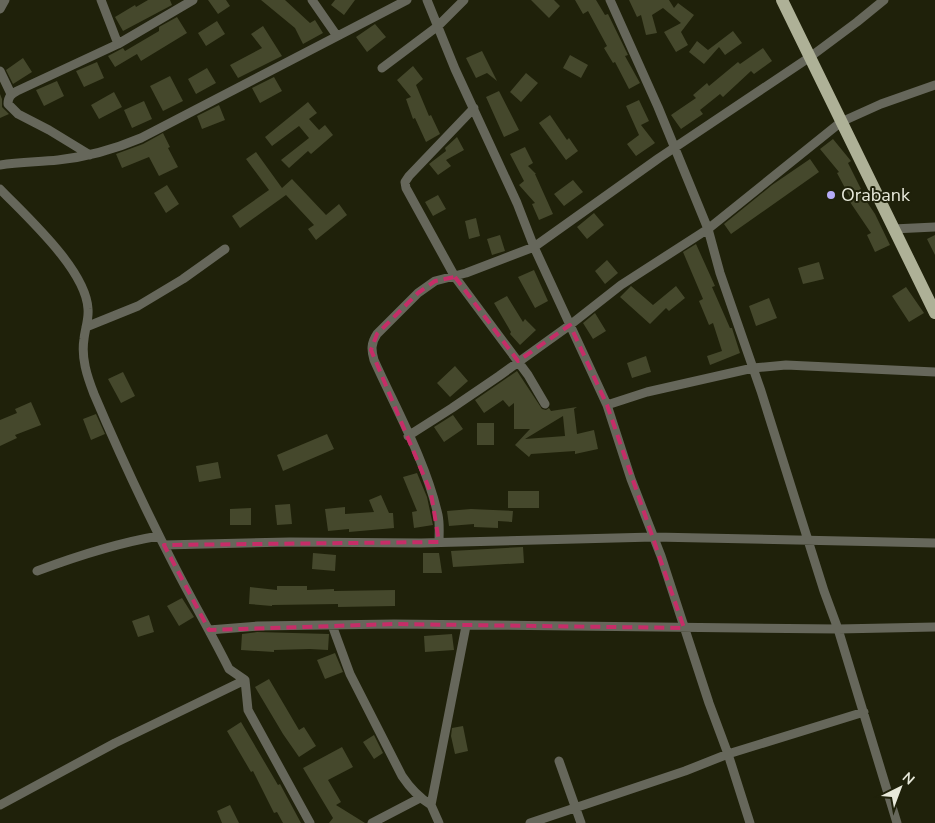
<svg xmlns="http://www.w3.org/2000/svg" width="935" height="823" font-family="'Nunito Sans',sans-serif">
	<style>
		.building { fill: #45482c; fill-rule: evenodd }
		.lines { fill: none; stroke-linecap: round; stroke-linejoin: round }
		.street { stroke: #66675b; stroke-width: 9 }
		.primary { stroke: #aeb197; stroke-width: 12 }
		.marked { fill: none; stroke: #c62d68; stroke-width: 4; stroke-dasharray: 10 6; stroke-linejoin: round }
		.poi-dot { fill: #b6acf8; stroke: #1f210a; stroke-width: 2 }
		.labels { text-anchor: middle; stroke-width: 4; stroke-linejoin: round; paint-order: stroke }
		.poi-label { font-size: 18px; fill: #e8e9db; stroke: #1f210a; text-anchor: start }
	</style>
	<rect width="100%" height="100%" fill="#1f210a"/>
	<path class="building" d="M148 0H170L172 5 123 31 115 17 135 5 136 7Z
		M208 0H226L230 6 218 14Z
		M261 0H285L310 23 315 20 323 33 303 44 295 28Z
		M335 0H355L344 15 331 5Z
		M531 0H554L560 6 549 18Z
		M575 0H596L605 15 608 14 628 55 625 56 640 83 629 89 615 62 613 63 604 48 607 46 588 11 583 14Z
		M629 0H669L674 8 678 3 694 15 681 32 688 45 676 52 664 32 681 23 663 8 652 15 657 33 646 35 641 15 637 17Z
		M177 17 187 33 141 61 137 54 115 67 108 56 123 48 125 51 159 31V27Z
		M217 21 225 34 206 46 198 33Z
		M375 24 386 37 367 52 356 37Z
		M263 26 282 56 238 78 230 65 262 48 251 34Z
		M733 31 742 43 725 55 719 47 704 64 689 52 697 41 708 50Z
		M763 48 772 61 754 74 751 71 723 97 720 94 700 110 703 114 681 129 671 115 696 98 693 95 707 83 709 86 738 62 740 64Z
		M482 51 497 81 487 73 476 78 466 58Z
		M570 55 588 65 581 78 563 68Z
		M23 58 32 72 13 84 6 70Z
		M97 62 104 78 84 87 76 71Z
		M413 66 423 79 416 85 429 116 431 115 440 134 426 142 415 118 413 119 406 99 411 97 397 80Z
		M207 68 216 83 196 94 188 79Z
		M526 73 538 83 521 102 510 92Z
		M170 76 183 101 163 111 150 86Z
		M274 77 282 91 260 103 252 88Z
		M57 81 64 96 44 106 36 90Z
		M499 91 519 130 504 137 486 97Z
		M114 92 122 107 99 119 91 105Z
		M0 94 2 99V107L9 114 0 118Z
		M639 100 649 121 641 125 655 143 636 156 627 144 639 135 626 106Z
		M144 101 152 119 132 128 124 110Z
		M308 102 317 113 309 119 319 130 325 125 333 135 311 154 308 151 289 168 281 160 309 138 299 126 272 146 265 137Z
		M219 105 225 120 202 129 197 116Z
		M550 115 567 140 569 138 578 151 566 160 539 123Z
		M163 133 170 147 168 148 178 167 159 176 149 157 122 168 116 154 143 144Z
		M457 137 464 150 446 160 451 166 438 175 429 164 446 151 445 148Z
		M833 139 851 161 848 163 861 189 859 190 875 214 890 245 875 252 867 235 871 233 850 202 852 201 837 173 839 172 820 149Z
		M525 147 533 163 528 166 536 174H535L553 214 539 220 532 204 535 203 519 185 524 181 510 154Z
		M256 152 282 188 292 179 326 215 339 204 347 215 316 240 308 229 314 225 286 195 240 228 232 216 269 190 246 159Z
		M810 159 819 172 731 234 724 224 772 185Z
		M573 180 583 192 564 206 554 194Z
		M167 185 179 204 166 213 154 193Z
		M438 195 446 209 433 216 425 202Z
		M594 213 604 225 587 239 577 227Z
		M476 218 480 236 469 239 465 221Z
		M500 235 505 251 492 255 487 239Z
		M935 235V255L927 239Z
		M696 244 715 286 712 287 730 328H732L740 353 710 365 707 356 722 351 713 323 709 325 699 301 703 299 683 252Z
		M607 260 618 273 605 284 595 271Z
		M819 262 824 279 803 284 798 268Z
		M534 270 548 301 535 308 518 277Z
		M631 286 653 305 676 286 685 298 669 311 666 308 650 324 620 297Z
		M906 287 924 313 909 322 892 296Z
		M507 296 523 322 525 319 536 330 520 345 510 334 511 332 494 303Z
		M769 298 777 318 756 326 749 306Z
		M595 313 606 331 593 339 583 323Z
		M646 356 651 372 632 378 627 363Z
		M455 366 468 381 450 397 437 383Z
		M517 371 542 409 546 410 549 408 551 411 577 407 574 409 577 434 594 430 598 449 575 454V451L531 454 529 457 515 445 530 429H514V403L509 407 503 400 484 413 475 400ZM563 416 565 436 525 439Z
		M123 372 135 396 121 403 108 379Z
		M31 402 41 425 15 435 17 438 0 446V420L17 413 15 409Z
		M96 414 105 434 91 440 83 419Z
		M453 415 463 429 444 442 434 427Z
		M477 423H494V445H477Z
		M327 434 334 449 283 471 277 455Z
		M218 462 221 478 199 482 196 466Z
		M417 473 427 497 433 525 414 528 412 512 417 511 403 477Z
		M508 491H539V508H508Z
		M381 495 389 513H393L394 528 349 532V529L328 531 325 509 345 507V514L374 512 369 500Z
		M290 504 292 524 277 525 275 505Z
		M251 508V525H230V509Z
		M471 509 513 511 512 522 498 521V528L474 527V524L449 526 447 511Z
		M523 547 524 563 453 567 451 551Z
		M313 553 336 555 335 571 312 569Z
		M423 553H439L442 573H423Z
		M277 586H307V590L334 589V591L395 590V606L338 607V604L272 605V606L249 604 250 587 277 590Z
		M182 598 194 617 179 626 167 606Z
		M149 615 154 632 138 637 132 621Z
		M257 632 329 634 328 650 310 649 274 650V652L241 650 242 634Z
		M452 634 454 650 425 652 424 636Z
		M335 653 343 672 325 679 317 660Z
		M269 679 299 730 304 727 316 746 299 757 283 734 255 687Z
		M241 722 278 785 280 784 301 823H283L277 812 274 813 253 771 251 772 227 731Z
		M463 726 468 751 455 754 451 736 452 728Z
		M374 735 383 753 374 759 363 742Z
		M342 747 353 767 328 780 341 802 336 805 365 823H329L333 818 303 768Z
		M230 805 239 823H222L217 811Z"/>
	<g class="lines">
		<path class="street" d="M101 0 118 44
			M312 0 337 36
			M427 0 455 69 517 203 534 247 607 405 631 479 661 556 709 703 728 754 750 823
			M610 0 658 107 708 229 720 273 761 391 824 591 838 629 897 823
			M0 9 5 0
			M382 68 438 26 464 0
			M0 71 11 94
			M474 108 409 176 405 182 406 188 455 277 528 375 545 404
			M90 155 49 130 18 114 8 104C8 97 11 94 17 91L118 44 193 0
			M0 165C19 162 39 162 58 160 87 157 115 149 141 138L407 0
			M0 189C27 217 86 270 88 309 89 319 85 329 84 339 81 358 87 376 94 394 119 453 146 511 176 569 193 602 212 635 229 669L245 680 248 710 310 823
			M893 229 935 227
			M86 327 138 306 183 279 225 249
			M607 405 647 392 753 368 786 365 935 372
			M408 436 452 408 499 376 570 325 621 285 708 229 841 122 881 104 935 85
			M439 542C439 533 440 524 438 515 426 462 396 409 374 360 371 350 371 343 377 334L418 293 435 281 466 273 534 247 659 158 810 57 857 22 884 0
			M164 545 290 542 421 543 654 537 935 543
			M37 571C77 556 117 543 159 536
			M332 625 350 674 402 776C410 788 418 797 431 805
			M209 630 258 626 394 624 838 629 935 627
			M559 761 581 823
			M0 805 115 743 245 680
			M372 823 420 798
			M439 823 431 805 466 626
			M530 823 685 771 728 754 864 712"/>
		<path class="primary" d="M782 0 935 313"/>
	</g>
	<path class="marked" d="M455 277 518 361 570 325 607 405 684 628 394 624 209 630 164 545 439 542 431 493 371 350 377 334 418 293 435 281Z"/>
	<circle class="poi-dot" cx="831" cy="195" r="5"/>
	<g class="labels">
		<g class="poi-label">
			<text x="841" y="201">Orabank</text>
		</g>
	</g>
	<g transform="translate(900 788) rotate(42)" stroke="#1f210a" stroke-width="4" paint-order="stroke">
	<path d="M0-4L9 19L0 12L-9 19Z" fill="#e8e9db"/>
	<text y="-8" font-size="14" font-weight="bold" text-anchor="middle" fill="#e8e9db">N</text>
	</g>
</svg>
